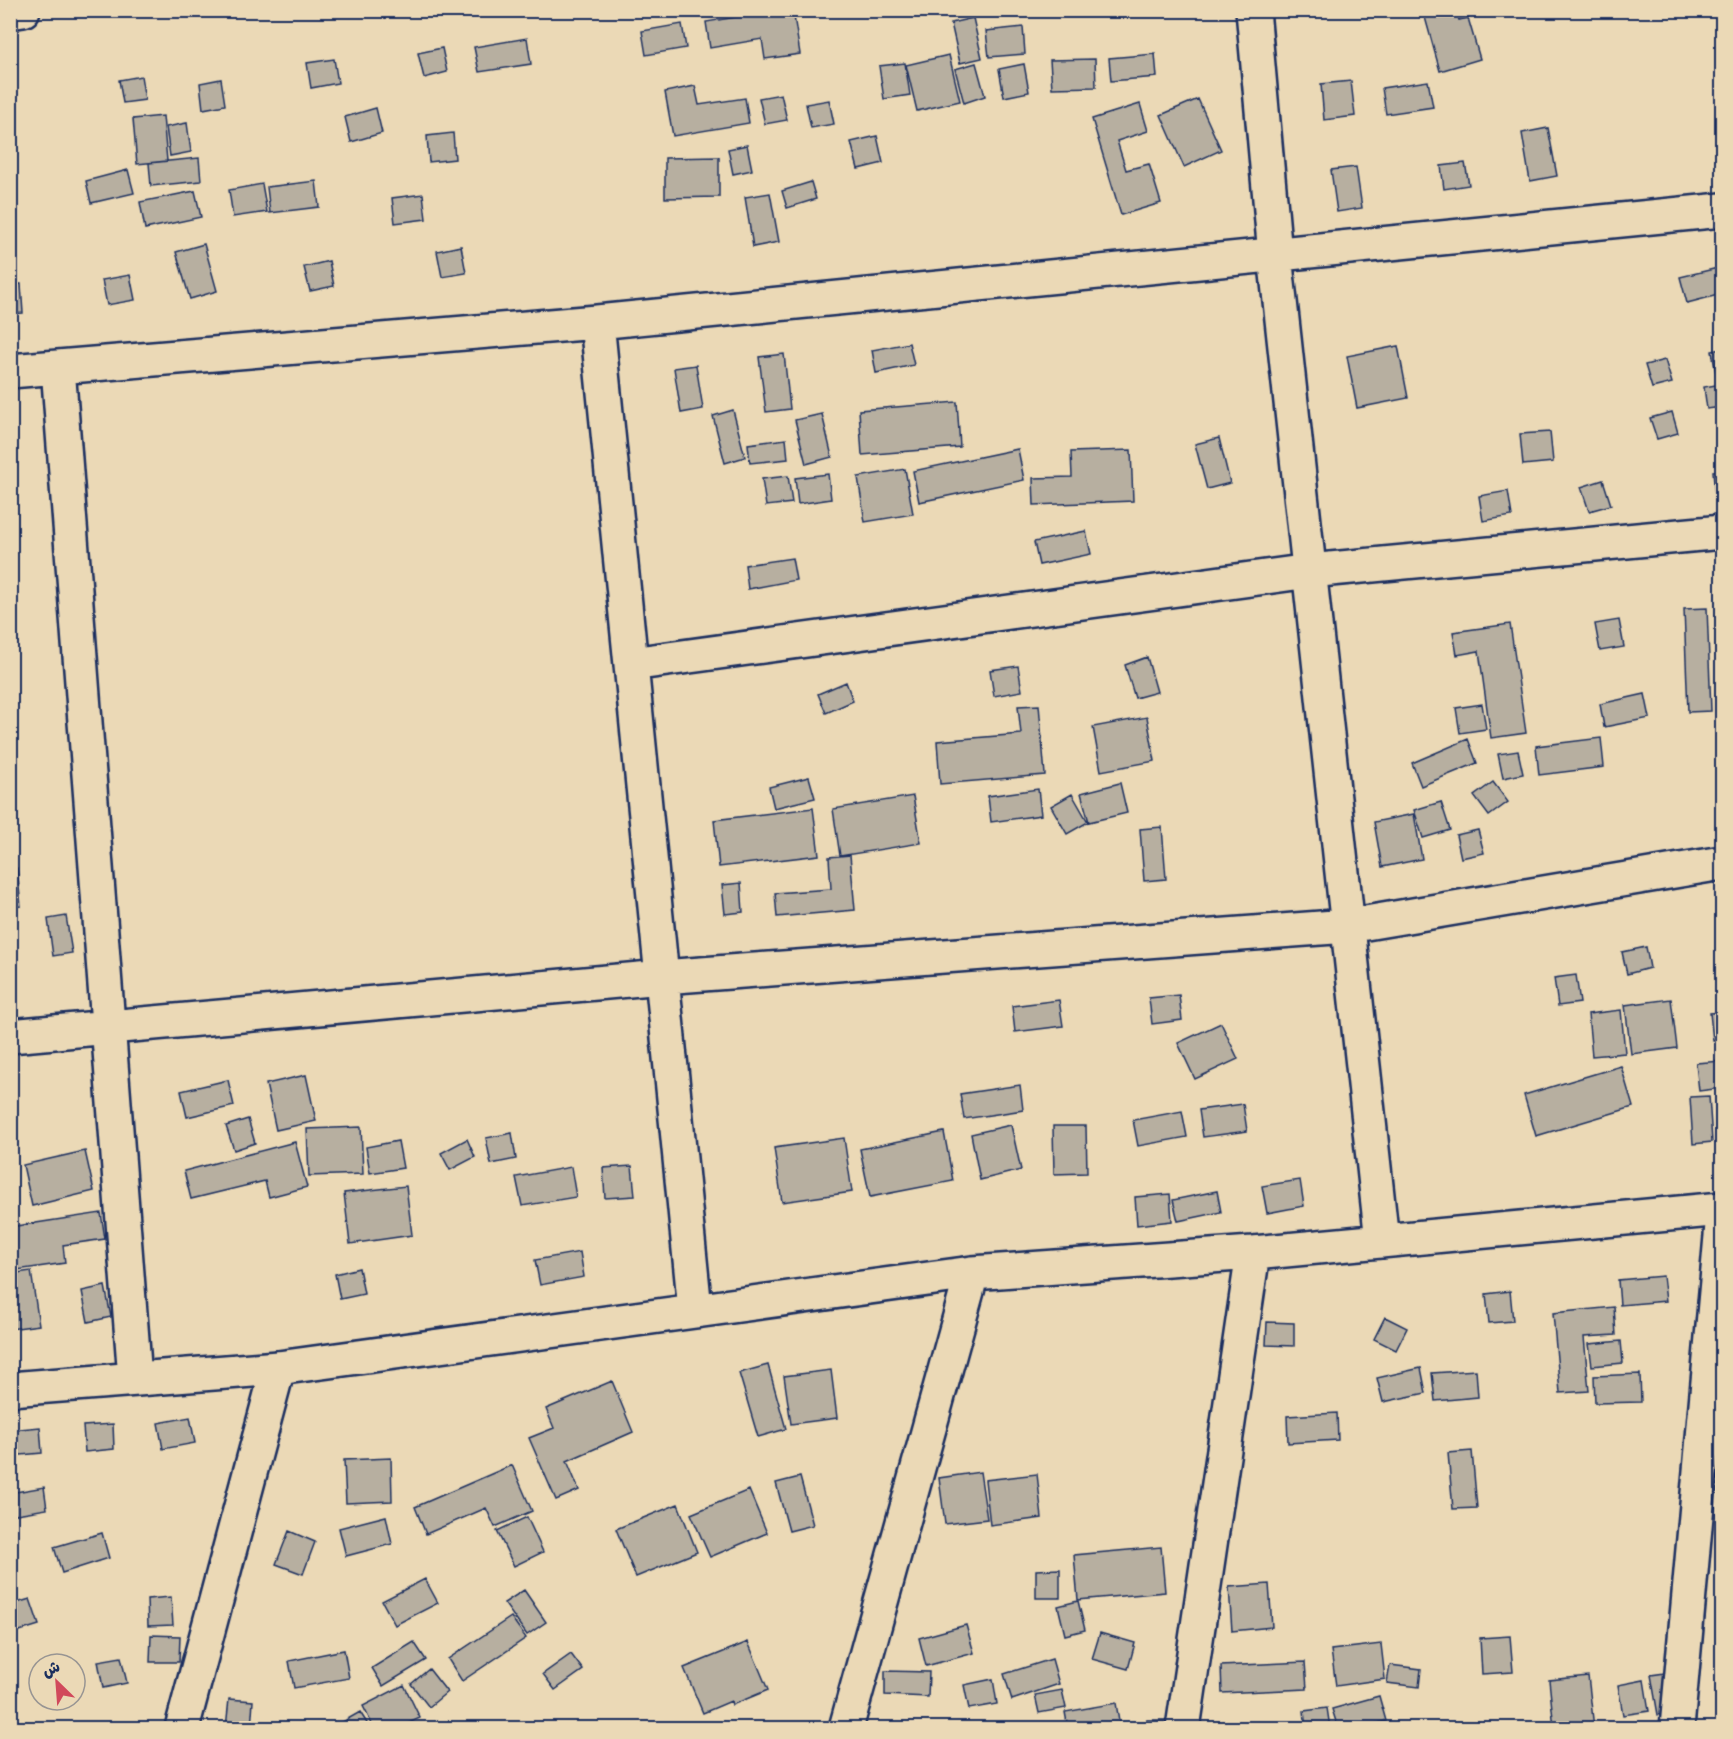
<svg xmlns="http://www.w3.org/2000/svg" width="1733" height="1739" font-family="Mali,'Playpen Sans Arabic',sans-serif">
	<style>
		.building { fill: #b7afa0; stroke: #1b2f5e; stroke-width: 1.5 }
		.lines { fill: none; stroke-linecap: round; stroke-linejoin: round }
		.minor-casing { stroke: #1b2f5e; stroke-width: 38 }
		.tertiary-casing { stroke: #1b2f5e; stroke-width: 38 }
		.minor { stroke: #ebd9b6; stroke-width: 33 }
		.tertiary { stroke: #ebd9b6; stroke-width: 33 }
	</style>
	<rect width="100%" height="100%" fill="#ebd9b6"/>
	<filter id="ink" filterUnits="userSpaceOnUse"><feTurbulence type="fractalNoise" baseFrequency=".0167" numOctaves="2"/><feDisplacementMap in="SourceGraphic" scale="12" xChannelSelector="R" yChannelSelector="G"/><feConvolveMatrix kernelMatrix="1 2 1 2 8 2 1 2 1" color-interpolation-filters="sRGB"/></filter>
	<g filter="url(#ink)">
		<path class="building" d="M778 10H793L800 54 765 59 762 39 710 48 706 22Z
			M1423 10H1456L1459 20 1468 18 1480 59 1440 71Z
			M973 18 982 58 960 63 951 23Z
			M682 24 686 48 646 55 642 31Z
			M1023 27 1025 54 989 57 986 31Z
			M527 38 531 64 479 72 474 47Z
			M442 48 447 72 424 78 418 53Z
			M1155 54 1157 77 1111 81 1109 58Z
			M949 55 960 101 917 111 906 65Z
			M334 59 338 83 311 88 307 63Z
			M1095 59 1096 87 1052 88 1050 60Z
			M905 63 910 95 884 99 879 66Z
			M976 63 985 96 964 103 955 69Z
			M1024 64 1029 92 1004 97 999 69Z
			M141 76 145 100 123 103 119 80Z
			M221 79 225 105 203 109 200 83Z
			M1351 81 1355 116 1324 120 1321 84Z
			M1428 81 1433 107 1386 114 1382 88Z
			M695 86 699 105 745 98 749 123 673 136 665 92Z
			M781 94 787 120 765 124 759 98Z
			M1198 99 1221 150 1184 167 1161 115Z
			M829 100 834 124 811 128 806 104Z
			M1140 104 1148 131 1117 141 1126 170 1149 164 1161 203 1121 215 1092 119Z
			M376 108 382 133 351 142 345 117Z
			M163 116 167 161 137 164 133 119Z
			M187 123 191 152 170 156 166 127Z
			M1548 128 1557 176 1530 181 1522 133Z
			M453 133 455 159 429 162 427 136Z
			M877 136 883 163 858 169 851 142Z
			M747 145 752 170 733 174 728 149Z
			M719 157V197L665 198V158Z
			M199 158 201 181 151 186 149 163Z
			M1465 163 1469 185 1444 189 1441 166Z
			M1356 167 1362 208 1337 212 1331 170Z
			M128 170 134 193 91 203 86 181Z
			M316 181 319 207 270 213 267 187Z
			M811 182 816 199 787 208 782 191Z
			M262 184 267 212 233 217 229 190Z
			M195 191 201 217 145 229 140 202Z
			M770 193 779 242 753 247 745 197Z
			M423 194 426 219 395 223 392 198Z
			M204 244 217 291 190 299 176 252Z
			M461 246 466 273 442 277 437 251Z
			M329 261 334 286 310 291 304 267Z
			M1722 267V294L1687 303 1680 277Z
			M130 275 135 300 107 305 102 280Z
			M10 284H21L23 313 10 314Z
			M909 343 914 365 876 373 872 350Z
			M1398 346 1408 398 1357 408 1347 356Z
			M1722 349V378L1717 379 1712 351Z
			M784 354 790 409 766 412 759 357Z
			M1665 360 1672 383 1652 388 1645 365Z
			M696 365 703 409 681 413 674 368Z
			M1722 384V407L1707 409 1704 387Z
			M957 402 960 447 862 455 859 410Z
			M733 410 745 457 725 463 713 416Z
			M1672 412 1678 433 1657 439 1650 418Z
			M822 414 832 457 806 464 795 420Z
			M1550 432 1553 462 1523 465 1520 434Z
			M1219 438 1230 483 1207 489 1195 444Z
			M786 439 788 459 750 463 748 444Z
			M1018 449 1024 480 919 502 913 471Z
			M1131 450 1133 501 1034 505 1033 478 1072 477 1071 452Z
			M905 469 913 514 865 522 858 477Z
			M1722 470V497H1715L1713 471Z
			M828 474 831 499 798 504 795 478Z
			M788 476 792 503 766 506 762 479Z
			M1603 480 1611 505 1589 511 1581 487Z
			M1508 491 1512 516 1483 521 1479 496Z
			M1086 531 1091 554 1039 565 1034 542Z
			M792 558 796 580 748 589 745 565Z
			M1707 608 1711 711 1688 712 1684 609Z
			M1619 620 1624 647 1600 651 1595 624Z
			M1510 624 1526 733 1491 738 1479 651 1457 655 1453 632Z
			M1147 657 1157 692 1135 698 1125 665Z
			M1018 666 1022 691 994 696 990 670Z
			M846 682 853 701 826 713 818 694Z
			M1645 694 1650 718 1604 727 1600 704Z
			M1482 704 1486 729 1460 733 1456 708Z
			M1039 705 1045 775 940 784 937 741 1021 734 1018 706Z
			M1147 717 1155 761 1101 771 1093 727Z
			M1601 738 1604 767 1539 775 1536 746Z
			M1468 739 1477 763 1421 786 1412 763Z
			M1518 751 1523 774 1503 778 1498 754Z
			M809 777 815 798 774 808 769 787Z
			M1493 782 1508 802 1489 816 1474 796Z
			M1120 783 1127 813 1089 822 1081 793Z
			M1038 789 1041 815 991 822 988 796Z
			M1072 794 1088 822 1067 834 1051 806Z
			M913 796 921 843 840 856 833 809Z
			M1441 802 1450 830 1423 838 1414 810Z
			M813 808 819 855 719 867 714 820Z
			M1414 814 1422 859 1382 867 1374 822Z
			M1162 827 1166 879 1144 881 1140 829Z
			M1478 830 1484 853 1461 858 1456 835Z
			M850 855 855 910 777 917 775 893 831 889 829 857Z
			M17 868 21 906 10 907V869Z
			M741 883 743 912 725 914 722 885Z
			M66 916 72 953 53 956 48 919Z
			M1646 947 1650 968 1627 974 1622 952Z
			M1576 975 1580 1003 1558 1006 1554 978Z
			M1179 995 1182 1020 1152 1024 1149 998Z
			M1671 999 1677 1048 1631 1054 1625 1005Z
			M1059 1000 1063 1026 1015 1032 1012 1006Z
			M1621 1010 1625 1053 1592 1056 1588 1014Z
			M1722 1012V1040L1713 1041 1710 1013Z
			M1221 1023 1238 1059 1195 1079 1178 1043Z
			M1722 1061V1088L1699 1091 1696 1063Z
			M1621 1066 1633 1107 1536 1136 1524 1095Z
			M306 1075 316 1121 276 1130 266 1084Z
			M228 1080 234 1106 187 1117 181 1091Z
			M1020 1085 1023 1110 964 1119 960 1094Z
			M1709 1096 1712 1142 1693 1144 1690 1097Z
			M1243 1104 1247 1131 1203 1137 1199 1110Z
			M1182 1111 1187 1137 1138 1146 1133 1120Z
			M248 1119 255 1143 234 1150 226 1126Z
			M1011 1125 1021 1170 980 1180 971 1134Z
			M1053 1126H1086L1087 1173 1054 1174Z
			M361 1127 363 1174 309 1176 307 1129Z
			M944 1132 953 1181 870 1197 860 1149Z
			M512 1133 516 1159 491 1164 486 1138Z
			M844 1138 852 1192 782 1202 774 1148Z
			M467 1139 475 1157 450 1170 441 1153Z
			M398 1141 403 1168 370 1173 366 1147Z
			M295 1142 307 1187 269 1197 265 1181 191 1199 184 1171Z
			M85 1151 94 1191 32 1206 23 1165Z
			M632 1166 635 1196 605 1198 603 1168Z
			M571 1167 576 1197 522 1206 516 1177Z
			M1300 1180 1304 1206 1267 1213 1262 1186Z
			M406 1186 412 1235 350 1244 344 1193Z
			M1217 1191 1221 1212 1178 1221 1173 1200Z
			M1170 1194 1172 1221 1137 1225 1135 1197Z
			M101 1213 105 1239 63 1245 65 1263 10 1271V1227Z
			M580 1252 584 1277 540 1285 535 1260Z
			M359 1268 364 1294 340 1299 335 1274Z
			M31 1271 39 1325 10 1329V1274Z
			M1663 1276 1666 1301 1620 1305 1618 1280Z
			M105 1286 111 1317 88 1322 82 1291Z
			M1510 1291 1513 1321 1489 1323 1486 1294Z
			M1614 1307 1616 1335 1584 1337 1589 1391 1560 1393 1553 1313Z
			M1385 1317 1407 1328 1396 1350 1374 1339Z
			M1267 1322 1294 1323V1346L1266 1345Z
			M1621 1341 1623 1363 1592 1366 1589 1344Z
			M768 1365 786 1429 758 1437 739 1373Z
			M1421 1368 1426 1393 1383 1402 1377 1378Z
			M831 1370 837 1418 791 1424 784 1376Z
			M1476 1370 1478 1397 1435 1401 1432 1373Z
			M1640 1374 1641 1402 1595 1403 1594 1376Z
			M612 1381 633 1432 567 1461 579 1490 556 1500 529 1438 554 1428 546 1409Z
			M1337 1413 1338 1440 1288 1443 1287 1416Z
			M190 1417 195 1443 163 1449 158 1423Z
			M113 1424 114 1449 85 1452 83 1426Z
			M40 1427 42 1453 10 1456V1430Z
			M1472 1451 1477 1508 1453 1509 1448 1453Z
			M391 1458 392 1501 346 1503 344 1460Z
			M512 1465 532 1511 495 1527 486 1508 426 1534 415 1507Z
			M980 1472 987 1519 945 1524 939 1478Z
			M1037 1474 1042 1518 990 1525 985 1480Z
			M800 1477 813 1525 789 1531 776 1483Z
			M44 1487 47 1509 10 1515V1493Z
			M749 1490 767 1533 710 1557 691 1514Z
			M678 1504 697 1552 636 1577 616 1529Z
			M386 1516 392 1544 346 1556 339 1528Z
			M527 1517 543 1552 514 1566 497 1531Z
			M289 1531 315 1542 303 1574 276 1564Z
			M102 1533 109 1558 62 1573 54 1547Z
			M1161 1547 1165 1592 1078 1600 1074 1555Z
			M1060 1569V1598H1036V1570Z
			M425 1579 438 1603 395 1625 382 1601Z
			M1269 1584 1272 1627 1232 1631 1229 1587Z
			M524 1590 546 1622 527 1635 504 1603Z
			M171 1597 173 1625 148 1626 147 1599Z
			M30 1599 39 1625 10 1634V1605Z
			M1078 1601 1085 1630 1065 1635 1058 1606Z
			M511 1617 526 1638 462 1681 448 1659Z
			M966 1625 974 1653 926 1666 919 1638Z
			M1100 1633 1135 1643 1128 1669 1092 1659Z
			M151 1635 180 1636 179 1662H150Z
			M1510 1636 1513 1672 1482 1674 1480 1638Z
			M414 1642 426 1660 383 1686 372 1668Z
			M748 1642 768 1690 732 1705 731 1701 703 1713 684 1668Z
			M1381 1644 1385 1679 1336 1686 1331 1650Z
			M344 1650 349 1678 294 1688 289 1661Z
			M571 1654 583 1670 555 1690 543 1674Z
			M121 1657 127 1683 103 1688 98 1661Z
			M1052 1659 1059 1684 1012 1700 1004 1674Z
			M1305 1662 1307 1689 1222 1693 1221 1666Z
			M1390 1665 1421 1669 1419 1687 1387 1683Z
			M429 1669 447 1692 429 1707 411 1684Z
			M885 1671 929 1672 928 1697 885 1695Z
			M1679 1671 1686 1710 1658 1715 1651 1675Z
			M1588 1676 1594 1728H1554L1549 1680Z
			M993 1679 997 1704 969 1709 964 1685Z
			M1644 1680 1649 1711 1623 1715 1618 1685Z
			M404 1685 420 1718 398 1728H374L363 1706Z
			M1062 1690 1066 1708 1039 1713 1035 1695Z
			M1379 1696 1386 1721 1357 1728H1338L1332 1709Z
			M229 1699 253 1701 251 1728H226Z
			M1116 1703 1120 1728H1068L1065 1712Z
			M1327 1708 1330 1728H1306L1304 1711Z
			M360 1712 370 1728H332Z
			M1147 1720H1175V1728H1147Z"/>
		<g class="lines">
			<defs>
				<path id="minor" d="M1253 10 1275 255 1382 1241
					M10 12 23 10
					M597 322 695 1310
					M58 367 135 1379
					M10 371 597 322 1722 210
					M631 664 1309 571 1722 532
					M10 1036 662 977 1348 926 1722 863
					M10 1389 278 1368 972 1273 1253 1253 1722 1209
					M846 1728 972 1273
					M1183 1728 1253 1253
					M1677 1728 1722 1225"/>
				<path id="tertiary" d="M182 1728 278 1368"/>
			</defs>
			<use href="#minor" class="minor-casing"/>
			<use href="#tertiary" class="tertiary-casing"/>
			<use href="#minor" class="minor"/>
			<use href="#tertiary" class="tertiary"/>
		</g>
	</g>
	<rect width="1733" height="1739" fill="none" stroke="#ebd9b6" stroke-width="36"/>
	<rect x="18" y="18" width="1697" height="1703" fill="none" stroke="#1b2f5e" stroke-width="2" filter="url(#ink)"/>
	<g transform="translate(57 1682) rotate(335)"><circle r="28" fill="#ebd9b6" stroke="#989593" stroke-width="1.5"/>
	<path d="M0-4.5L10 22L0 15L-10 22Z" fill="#d1495b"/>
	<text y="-9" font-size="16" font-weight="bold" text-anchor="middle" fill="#1b2f5e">ش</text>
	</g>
</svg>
